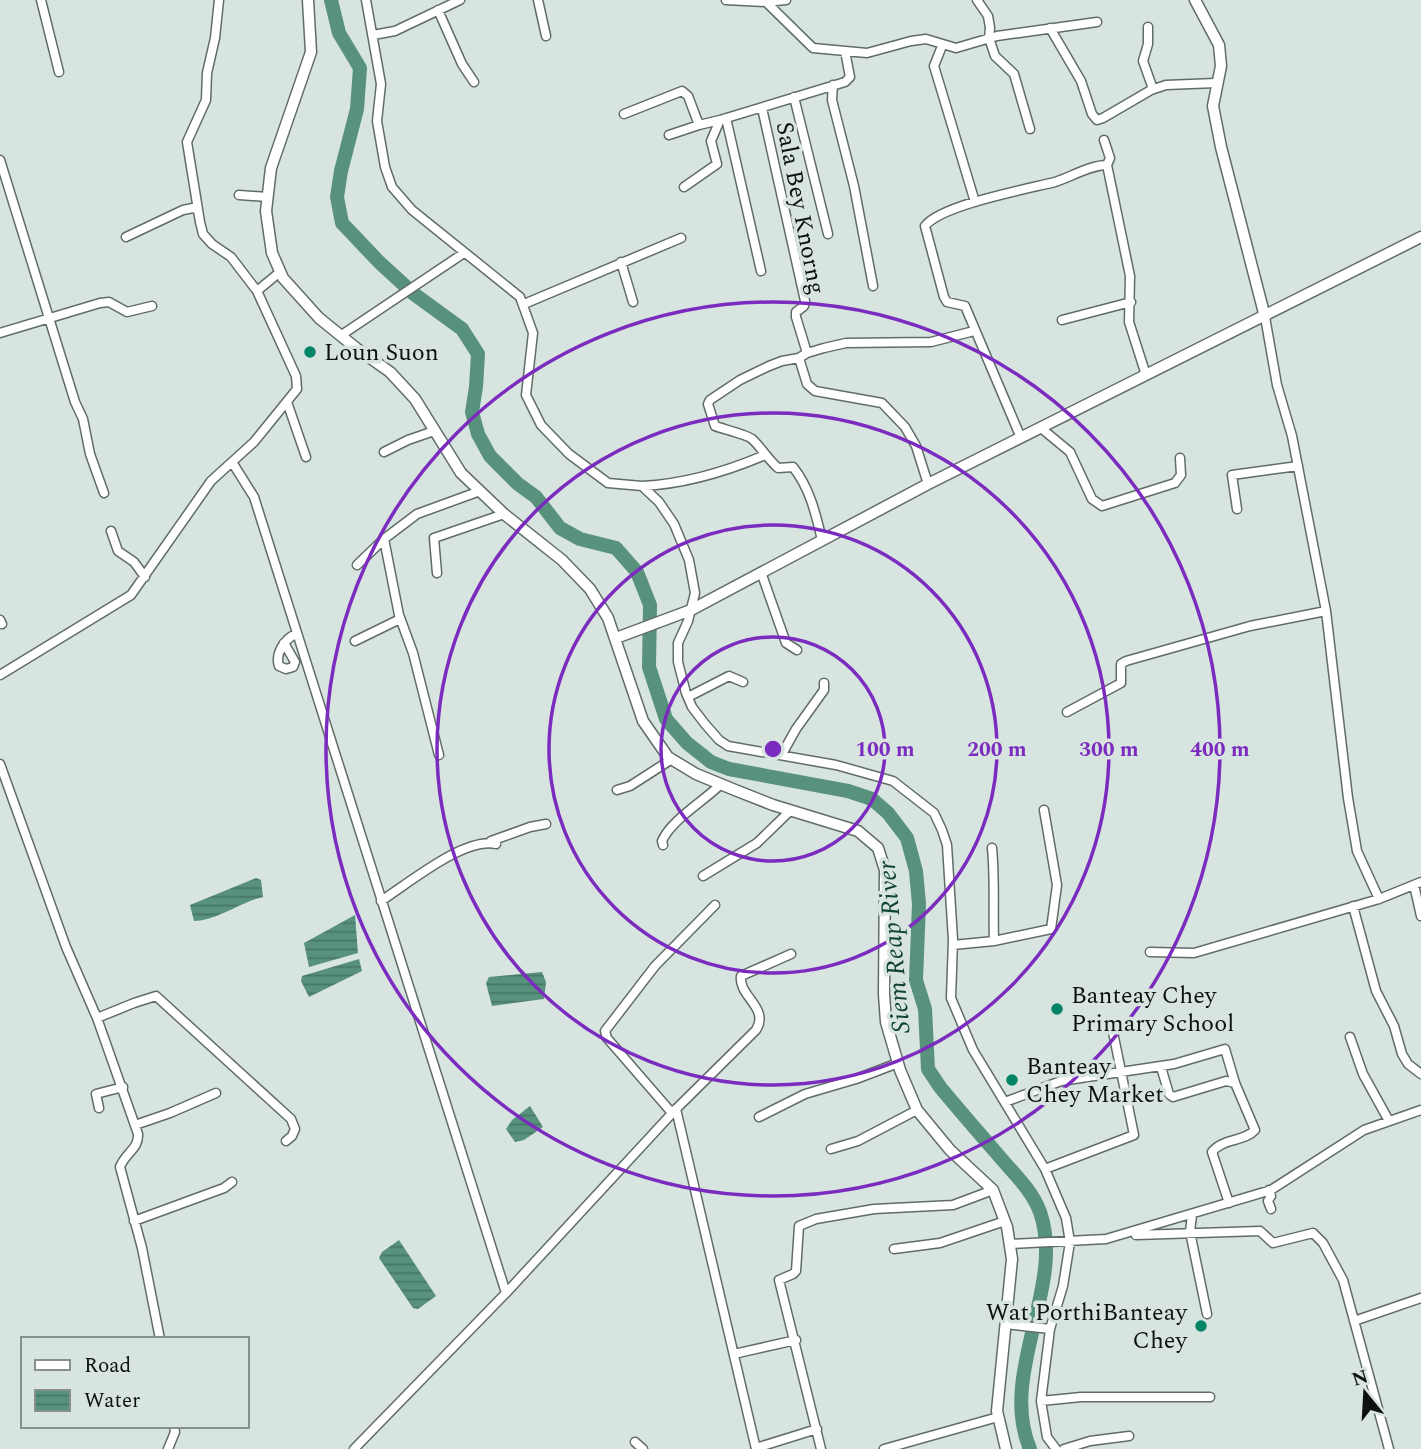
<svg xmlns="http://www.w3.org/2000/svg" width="1421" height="1449" font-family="Spectral,serif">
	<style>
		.water { fill: url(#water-rules) }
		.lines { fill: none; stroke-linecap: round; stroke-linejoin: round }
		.river { stroke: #58927d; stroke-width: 14 }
		.minor-casing { stroke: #616c68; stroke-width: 11 }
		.tertiary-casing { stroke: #616c68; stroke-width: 13 }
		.minor { stroke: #fff; stroke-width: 8 }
		.tertiary { stroke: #fff; stroke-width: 10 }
		.ring { fill: none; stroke: #7b2cbf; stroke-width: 3.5 }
		.poi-dot { fill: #048466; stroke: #d7e4df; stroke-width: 2.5 }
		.labels { text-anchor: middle; stroke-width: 7; stroke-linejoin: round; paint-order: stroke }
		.street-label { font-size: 24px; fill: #0d110f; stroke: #d7e4df }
		.poi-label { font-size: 24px; fill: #0d110f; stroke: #d7e4df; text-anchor: start }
		.water-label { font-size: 26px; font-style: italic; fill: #114334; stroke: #d7e4df }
		.centre { fill: #7b2cbf; stroke: #d7e4df; stroke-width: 3.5 }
		.ring-label { font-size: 21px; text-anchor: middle; font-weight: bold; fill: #7b2cbf; stroke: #d7e4df; stroke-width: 7; stroke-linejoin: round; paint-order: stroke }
	</style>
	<defs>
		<pattern id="water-rules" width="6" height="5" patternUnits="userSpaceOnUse" patternTransform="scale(1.75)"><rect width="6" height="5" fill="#58927d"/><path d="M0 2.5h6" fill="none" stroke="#477665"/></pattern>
	</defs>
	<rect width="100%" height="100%" fill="#d7e4df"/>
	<path class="water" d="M256 878 261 880 263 897C240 902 218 920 194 921L190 905Z
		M355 915 358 953 309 967 304 943Z
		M359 959 362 971 309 997 301 981 302 976Z
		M542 972 546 982 544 999 492 1006 486 983 489 977Z
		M530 1106 543 1127 524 1140 515 1142 506 1129 512 1120Z
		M399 1240 436 1296 418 1309 413 1308 379 1258 382 1252Z"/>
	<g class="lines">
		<path class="river" d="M331 0 339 33 360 68 357 109 341 171 337 197 342 223 379 262 414 294 462 329 478 354 476 387 472 412 478 434 490 456 518 484 536 497 560 528 580 539 616 548 637 572 650 605 649 667 666 719 687 743 711 762 729 769 848 791 872 799 888 813 907 838 916 871 919 904 916 980 925 1009 928 1069 940 1087C959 1110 979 1133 999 1156 1014 1174 1032 1190 1040 1212 1066 1286 998 1373 1030 1449"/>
		<defs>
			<path id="minor" d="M41 0 59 72
				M366 0 381 84 377 121 385 167 392 187 412 210 520 297 533 333 526 395 541 425 569 454 608 483 642 486 659 502 674 524 689 560 695 593 688 621 678 643V662L686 693 692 707 705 724 719 740 728 746 836 765 893 781 934 813 942 830 947 845 953 940 951 998 973 1050 1045 1169 1066 1218 1070 1242 1063 1286 1050 1329 1041 1401 1047 1437 1056 1449
				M538 0 546 36
				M726 0 766 2 786 0
				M977 0 988 16 990 28 989 38 995 56 1014 74 1030 129
				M766 2 813 48 867 53 911 41 926 39 956 48 997 36 1097 22
				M438 10 462 64 474 82
				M1148 27V44L1143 61 1153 89
				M1050 28 1081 81 1092 114 1097 120 1103 118 1151 90 1166 85 1216 83
				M373 35 395 31 460 0
				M942 46 934 66 975 202
				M833 85 832 100 854 186 873 286
				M794 97 828 234
				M762 108 805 301 804 306 796 312V317L807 353
				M624 114 682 91 688 96 699 125 720 120 845 82 850 77 845 51
				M726 118 761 271
				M669 135 699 125
				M1104 140 1110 158 1107 165 1130 276 1129 322 1146 375
				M0 160 75 402 83 419 90 454 104 493
				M684 187 717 164 711 141 720 120
				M239 195 268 197
				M126 237 183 210 193 208 198 210
				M621 262 633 302
				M257 291 280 272
				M524 304 681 238
				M1265 317 1277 385 1292 436 1326 611 1348 798 1357 851 1379 899
				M1062 320 1131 302
				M0 333 100 303 109 302 127 312 152 306
				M340 336 464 253
				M799 358 807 384 815 391 882 403 905 427 916 446 928 484
				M287 402 306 457
				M1041 428 1070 452 1092 499 1102 506 1175 483 1181 475 1180 458
				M1021 438 965 306 947 302 944 297 925 226C941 205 1027 189 1055 182 1071 177 1090 165 1107 165
				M384 452 408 440 434 431
				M232 462 254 497 506 1293
				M642 486C685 484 725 472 765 455
				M1237 509 1232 475 1298 466
				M111 531 118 551 134 562 145 577
				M822 540C816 515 810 488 793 467L778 468C768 459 760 446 752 439 748 435 723 429 715 426L708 404 710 400 740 380 769 366 782 361 799 358 807 353 824 348 846 343 931 342 974 331
				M357 565 384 539
				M761 572 786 643 797 650
				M437 573 434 538 504 514
				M0 620 2 624
				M355 641 400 619
				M284 643 295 662 293 667 286 669 279 666C275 654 284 639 296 634
				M0 675 131 595 211 481 254 442 297 389 296 376 257 291 231 257 212 244 203 234 200 222 187 142 206 100 207 73 215 38 219 0
				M688 697 729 676 743 682
				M1067 712 1121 683V664L1126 661 1250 626 1326 611
				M782 754 796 729 824 690V683
				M439 755 413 653 399 615 384 539 417 514 480 491
				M0 764 66 947 97 1018 138 1134C139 1149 125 1153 120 1167L142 1248 160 1339
				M617 790 630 786 672 759
				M491 841 530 827 546 824
				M663 845 662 841C671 820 704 801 721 784
				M992 848C995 879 993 909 994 941
				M703 876 757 843 791 810
				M1414 885 1421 916
				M381 901C409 883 464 837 496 844
				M1353 906 1376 991 1394 1026 1402 1054 1408 1064 1421 1074
				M953 945 994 941 1051 929 1057 885 1044 810
				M1150 952 1194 953 1379 899 1421 882
				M97 1018 134 1003 156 996 291 1119 295 1129 292 1136 286 1141
				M1350 1037 1363 1074 1389 1121
				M1161 1067 1169 1094 1173 1097 1226 1081 1235 1083
				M1005 1102 1061 1081 1174 1064 1225 1049 1235 1083 1255 1130C1244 1142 1223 1138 1212 1152L1229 1203
				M99 1108 96 1094 123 1087
				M676 1109 756 1449
				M672 1113 607 1038 605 1031 655 966 715 905
				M759 1117 805 1094 856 1079 898 1063
				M135 1125 170 1113 216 1093
				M831 1149 858 1141 917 1110
				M1045 1169 1134 1135 1113 1032
				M1269 1190 1271 1196 1268 1201 1271 1209
				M1192 1215 1190 1232 1207 1314
				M134 1221 224 1188 232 1182
				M1136 1235 1260 1231 1273 1243 1313 1233 1323 1243 1343 1280 1389 1449
				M1010 1244 1106 1239 1271 1190 1364 1130 1421 1110
				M894 1249 940 1243 1005 1221
				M1354 1321 1421 1298
				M1006 1324 1050 1329
				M734 1354 796 1340
				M1041 1401 1081 1397H1210
				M635 1442 643 1449
				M756 1448 817 1429
				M168 1449 175 1432 174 1426
				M354 1449 506 1293 676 1109 756 1030C770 1008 738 996 741 976L791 954
				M821 1449 779 1280 793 1274 796 1271 799 1226 816 1219 874 1209 953 1205 993 1190
				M884 1449 998 1417
				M1064 1449 1090 1441 1129 1436"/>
			<path id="tertiary" d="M308 0 311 52 271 168 266 211 272 253 283 278 319 318 356 348 390 372 415 399 461 473 504 514 562 560 590 589 608 618 643 721 668 757 696 774 735 790 773 805 858 831 878 848 885 870 884 994 886 1022 900 1070 917 1110 950 1150 993 1190 1007 1227 1012 1259 997 1411 1006 1449
				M1195 0 1219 45 1221 66 1213 106 1221 147 1265 317
				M616 638 691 610 928 484 1421 237"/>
		</defs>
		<use href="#minor" class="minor-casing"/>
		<use href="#tertiary" class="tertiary-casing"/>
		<use href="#minor" class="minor"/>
		<use href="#tertiary" class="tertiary"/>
	</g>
	<g class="ring">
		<circle cx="773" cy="749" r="112"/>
		<circle cx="773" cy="749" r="224"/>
		<circle cx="773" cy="749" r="336"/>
		<circle cx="773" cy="749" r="447"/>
	</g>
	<g class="poi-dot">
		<circle cx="310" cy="352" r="7"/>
		<circle cx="1057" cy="1009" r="7"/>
		<circle cx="1012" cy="1080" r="7"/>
		<circle cx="1201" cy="1326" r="7"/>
	</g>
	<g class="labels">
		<g class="street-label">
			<text transform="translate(801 208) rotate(79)" y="8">Sala Bey Knorng</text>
		</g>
		<g class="poi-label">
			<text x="324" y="360">Loun Suon</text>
			<text x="1071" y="1003">Banteay Chey<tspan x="1071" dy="28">Primary School</tspan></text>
			<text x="1026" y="1074">Banteay<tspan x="1026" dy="28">Chey Market</tspan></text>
			<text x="1187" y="1320" text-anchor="end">Wat PorthiBanteay<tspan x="1187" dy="28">Chey</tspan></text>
		</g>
		<g class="water-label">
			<text transform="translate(893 947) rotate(-95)" y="9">Siem Reap River</text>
		</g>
	</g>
	<circle cx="773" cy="749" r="10" class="centre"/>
	<g class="ring-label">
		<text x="885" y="756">100 m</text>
		<text x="997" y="756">200 m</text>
		<text x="1109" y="756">300 m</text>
		<text x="1220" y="756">400 m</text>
	</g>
	<rect x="21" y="1337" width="228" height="91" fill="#d7e4df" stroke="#86908c" stroke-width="2"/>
	<rect x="35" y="1360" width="35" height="10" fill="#ffffff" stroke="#86908c" stroke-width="2"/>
	<text x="84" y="1372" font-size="21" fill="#0d110f">Road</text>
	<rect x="35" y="1390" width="35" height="21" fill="url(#water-rules)" stroke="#86908c" stroke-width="2"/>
	<text x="84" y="1407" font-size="21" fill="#0d110f">Water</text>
	<g transform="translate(1365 1393) rotate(342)" stroke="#d7e4df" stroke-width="5" paint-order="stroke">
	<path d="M0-5L12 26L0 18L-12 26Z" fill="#0d110f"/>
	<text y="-10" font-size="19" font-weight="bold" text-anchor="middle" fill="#0d110f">N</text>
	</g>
</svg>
